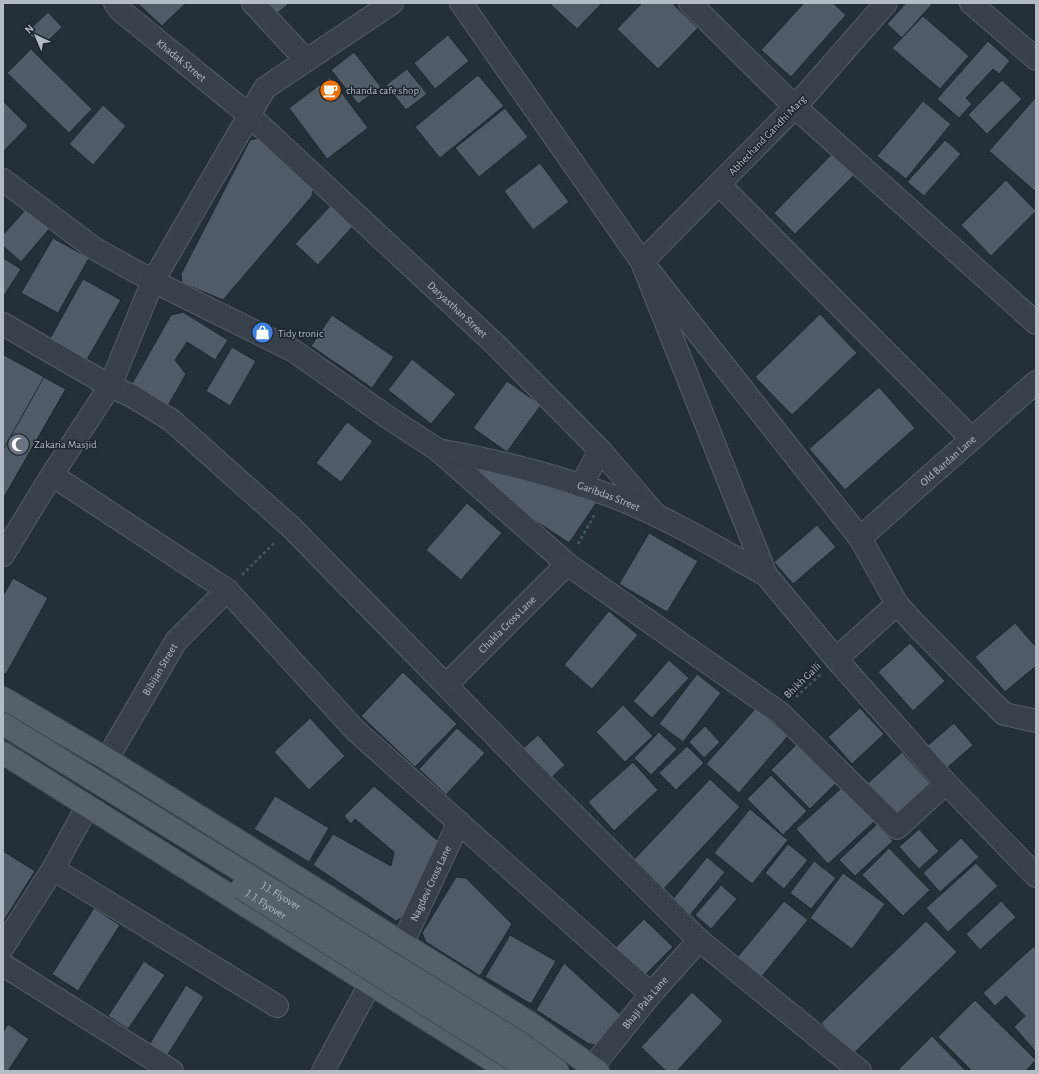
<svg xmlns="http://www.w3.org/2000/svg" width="1039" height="1074" font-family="'Alegreya Sans',sans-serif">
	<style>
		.building { fill: #505b66; stroke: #1f272f }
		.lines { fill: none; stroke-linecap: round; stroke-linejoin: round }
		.minor-casing { stroke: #565e66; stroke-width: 24 }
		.major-casing { stroke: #444c54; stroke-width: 24 }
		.path { stroke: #48595a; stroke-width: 2.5; stroke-dasharray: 3 3; stroke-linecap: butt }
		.minor { stroke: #384049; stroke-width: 22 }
		.major { stroke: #566068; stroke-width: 22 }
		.major-bridge-casing { stroke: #444c54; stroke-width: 24; stroke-linecap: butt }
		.major-bridge { stroke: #566068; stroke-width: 22 }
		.labels { text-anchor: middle; stroke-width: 3; stroke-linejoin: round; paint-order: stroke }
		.street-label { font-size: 11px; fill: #b3bbc4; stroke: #1d252d }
		.poi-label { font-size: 11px; fill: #b3bbc4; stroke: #1d252d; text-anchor: start }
	</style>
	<rect width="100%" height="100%" fill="#242f38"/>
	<path class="building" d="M137 3H186L162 26Z
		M261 3H290L272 17Z
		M549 3H602L577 29Z
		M642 3H672L698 28 658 69 617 29Z
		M804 3H833L846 15 791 77 761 50Z
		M906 3H933L902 38 887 24Z
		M48 12 62 27 42 47 27 32Z
		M923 16 969 56 940 89 892 48Z
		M448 35 469 61 435 89 414 63Z
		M988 41 1010 61 999 74 993 69 966 98 972 104 959 118 937 99Z
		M31 49 92 109 69 133 7 73Z
		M354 52 381 87 358 104 331 70Z
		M407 69 427 94 406 110 386 85Z
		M478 75 504 106 440 158 415 127Z
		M330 77 368 128 327 159 289 108Z
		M1002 80 1022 99 987 134 968 115Z
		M1036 97V192L989 151Z
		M3 101 28 126 3 152Z
		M923 101 951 124 906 179 877 156Z
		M103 105 126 126 93 165 69 144Z
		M505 108 528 137 479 177 455 148Z
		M264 137 313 188 312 196 223 300 182 283 181 274 250 140Z
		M945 140 961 154 924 196 907 182Z
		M832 154 854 175 795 234 774 213Z
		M540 163 569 202 533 230 504 191Z
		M1006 180 1036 211 991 256 961 225Z
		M332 204 354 225 318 265 295 244Z
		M27 208 50 228 21 262 3 246V235Z
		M53 238 89 258 58 313 21 293Z
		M3 258 21 269 3 297Z
		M83 279 121 300 85 363 48 342Z
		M183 312 228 340 215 360 187 342 175 360 186 374 166 409 129 389 171 315Z
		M820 314 857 353 792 415 755 377Z
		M332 315 394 357 372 388 311 346Z
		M232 347 256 361 230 406 206 391Z
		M4 355 66 389 3 499V356Z
		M412 359 456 394 431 424 388 390Z
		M44 377 66 389 3 499V450Z
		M507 381 541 405 507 452 473 428Z
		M879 387 915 428 845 490 809 449Z
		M347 422 373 441 341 482 316 463Z
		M483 466 597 502 569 543 474 480Z
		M467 503 502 533 461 580 426 550Z
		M817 525 836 547 793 584 774 562Z
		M649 533 698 561 667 612 619 584Z
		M13 578 48 598 6 674 3 673V596Z
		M609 611 638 635 592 689 564 665Z
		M1015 623 1036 647V666L1005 692 975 657Z
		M910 643 945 681 913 711 878 672Z
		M669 660 689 678 652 718 633 701Z
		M403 672 457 724 415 767 361 716Z
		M697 674 721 693 683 742 659 724Z
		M623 705 653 736 625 762 596 732Z
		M756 708 788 736 739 793 706 764Z
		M860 708 884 734 852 764 828 737Z
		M310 718 345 756 309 790 274 752Z
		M954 723 973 745 947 768 927 746Z
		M705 726 720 742 704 758 689 742Z
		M457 728 485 753 446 795 419 769Z
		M659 732 677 749 651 775 634 758Z
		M538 735 565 765 548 781 520 751Z
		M798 743 837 782 810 809 771 770Z
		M687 746 704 763 676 790 659 773Z
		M902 752 937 791 904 822 868 783Z
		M633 762 658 790 614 831 588 802Z
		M771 775 807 811 783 835 747 799Z
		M710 779 740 807 658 895 628 866Z
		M845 785 877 819 828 864 796 829Z
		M374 786 443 845 408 910 401 918 396 921 313 865 333 834 391 866 394 852 355 819 351 824 344 816Z
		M275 796 329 828 309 862 254 829Z
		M750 809 788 840 752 884 714 853Z
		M877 824 893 841 855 876 839 860Z
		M919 829 939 851 919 869 899 847Z
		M961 838 979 857 940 892 923 873Z
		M788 844 808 860 784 889 765 873Z
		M889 848 930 890 903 916 862 875Z
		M3 851 35 871 3 922Z
		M707 857 725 872 686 920 668 905Z
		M814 861 836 878 811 909 790 893Z
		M976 863 998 886 948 932 926 908Z
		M843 873 885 904 852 949 810 918Z
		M456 877 466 878 512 924 480 976 426 942 422 933Z
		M721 885 737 899 711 929 695 915Z
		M784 901 808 920 759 980 735 960Z
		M1001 901 1016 917 980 950 966 934Z
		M94 908 120 925 78 991 52 974Z
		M644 919 673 947 644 976 615 948Z
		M926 921 957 952 852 1055 821 1023Z
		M510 935 556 961 531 1004 485 977Z
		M1034 946 1036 952V1052L1014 1027 1025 1016 1006 996 995 1006 983 993Z
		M144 961 165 975 128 1029 108 1016Z
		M564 963 620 1014 622 1022 597 1045 589 1044 536 1010Z
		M186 985 204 997 165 1059 147 1048Z
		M692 992 723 1021 677 1071H666L641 1047Z
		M975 1000 1036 1060 1026 1071H972L938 1037Z
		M8 1024 29 1039 8 1071H3V1032Z
		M932 1036 966 1071H897Z"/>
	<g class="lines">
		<defs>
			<g id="minor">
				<path id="s1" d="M115 3 120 10 249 115 496 345 600 450 655 514"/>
				<path d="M253 3 306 60"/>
				<path d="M461 3 642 262 766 575 836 659 946 783"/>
				<path d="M690 3 795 107 1036 323"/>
				<path d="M886 3 795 107 642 262 860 538 897 604 914 623 1004 714 1036 721"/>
				<path d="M971 3 1036 59"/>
				<path d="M3 180 95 249 153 281 294 351 389 418 438 450 567 564 780 713 897 828 946 783 1036 876"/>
				<path d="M719 184 972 439"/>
				<path d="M3 324 110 386 132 396 171 420 291 527 525 766 699 940 860 1071"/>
				<path id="s2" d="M438 450C495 460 552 474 606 494 662 514 714 546 766 575"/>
				<path d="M52 475 227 590 356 731 651 994"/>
				<path d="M581 486 600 450"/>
				<path id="s3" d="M860 538 1036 382"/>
				<path d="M3 555 52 475 110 386 153 281 265 88 392 3"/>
				<path d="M836 659 897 604"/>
				<path id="s4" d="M446 685 567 564"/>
				<path id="s5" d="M107 759 176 641 227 590"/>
				<path d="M53 869 277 1006"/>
				<path id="s6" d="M402 944 459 822"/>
				<path d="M3 947 53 869 87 807"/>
				<path d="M3 965 172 1071"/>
				<path id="s7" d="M593 1066 651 994 699 940"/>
				<path d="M323 1071 370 984"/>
			</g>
			<path id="major" d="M3 698 107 759 530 1023 598 1071
				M3 753 509 1071"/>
		</defs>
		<use href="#minor" class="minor-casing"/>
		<use href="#major" class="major-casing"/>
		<path class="path" d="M578 544 595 514
			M242 575 275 542
			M796 697 820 675"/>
		<use href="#minor" class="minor"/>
		<use href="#major" class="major"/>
		<defs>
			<g id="major-bridge">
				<path id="s8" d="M3 724 517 1041 558 1071"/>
				<path id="s9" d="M241 888 509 1057 528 1071"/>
			</g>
		</defs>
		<use href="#major-bridge" class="major-bridge-casing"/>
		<use href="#major-bridge" class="major-bridge"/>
	</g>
	<defs>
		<symbol id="cafe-disc" viewBox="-11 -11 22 22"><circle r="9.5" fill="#e8710a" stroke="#1d252d"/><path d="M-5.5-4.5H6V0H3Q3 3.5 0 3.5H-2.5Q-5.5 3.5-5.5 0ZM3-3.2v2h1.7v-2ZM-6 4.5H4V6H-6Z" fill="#fff"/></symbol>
		<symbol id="shop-disc" viewBox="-11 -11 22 22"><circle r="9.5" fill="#3f7fe0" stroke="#1d252d"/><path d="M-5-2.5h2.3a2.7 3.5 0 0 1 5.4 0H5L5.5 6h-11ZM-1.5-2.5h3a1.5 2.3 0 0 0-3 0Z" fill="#fff"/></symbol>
		<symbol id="mosque-disc" viewBox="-11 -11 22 22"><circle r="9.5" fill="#6b7280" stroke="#1d252d"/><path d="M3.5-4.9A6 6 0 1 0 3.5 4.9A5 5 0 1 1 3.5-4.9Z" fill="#fff"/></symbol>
	</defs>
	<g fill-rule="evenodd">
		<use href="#cafe-disc" x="318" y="78" width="25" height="25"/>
		<use href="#shop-disc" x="250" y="320" width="25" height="25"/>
		<use href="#mosque-disc" x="6" y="432" width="25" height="25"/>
	</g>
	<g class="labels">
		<g class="street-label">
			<text dy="4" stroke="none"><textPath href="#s1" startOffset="88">Khadak Street</textPath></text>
			<text transform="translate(767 135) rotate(-46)" y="4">Abhechand Gandhi Marg</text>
			<text dy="4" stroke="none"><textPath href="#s1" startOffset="460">Daryasthan Street</textPath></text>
			<text dy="4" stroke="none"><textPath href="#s3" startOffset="117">Old Bardan Lane</textPath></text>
			<text dy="4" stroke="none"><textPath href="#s2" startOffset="177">Garibdas Street</textPath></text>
			<text dy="4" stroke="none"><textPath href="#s4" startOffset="86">Chakla Cross Lane</textPath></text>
			<text dy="4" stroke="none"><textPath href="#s5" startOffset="104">Bibijan Street</textPath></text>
			<text transform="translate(802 680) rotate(-44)" y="4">Bhikh Galli</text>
			<text dy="4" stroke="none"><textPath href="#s6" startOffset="67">Nagdevi Cross Lane</textPath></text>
			<text dy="4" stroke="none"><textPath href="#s8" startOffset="327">J.J. Flyover</textPath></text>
			<text dy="4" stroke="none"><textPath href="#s9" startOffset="30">J. J. Flyover</textPath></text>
			<text dy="4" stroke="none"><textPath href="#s7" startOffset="82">Bhaji Pala Lane</textPath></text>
		</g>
		<g class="poi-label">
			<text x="346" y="94">chanda cafe shop</text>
			<text x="278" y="337">Tidy tronic</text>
			<text x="34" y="448">Zakaria Masjid</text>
		</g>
	</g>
	<rect width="1039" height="1074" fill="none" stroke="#b3bbc4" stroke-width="8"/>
	<g transform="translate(36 36) rotate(316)" stroke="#1d252d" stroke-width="3" paint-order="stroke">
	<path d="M0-3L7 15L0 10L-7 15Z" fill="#b3bbc4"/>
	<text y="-6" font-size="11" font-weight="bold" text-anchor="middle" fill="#b3bbc4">N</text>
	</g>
</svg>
